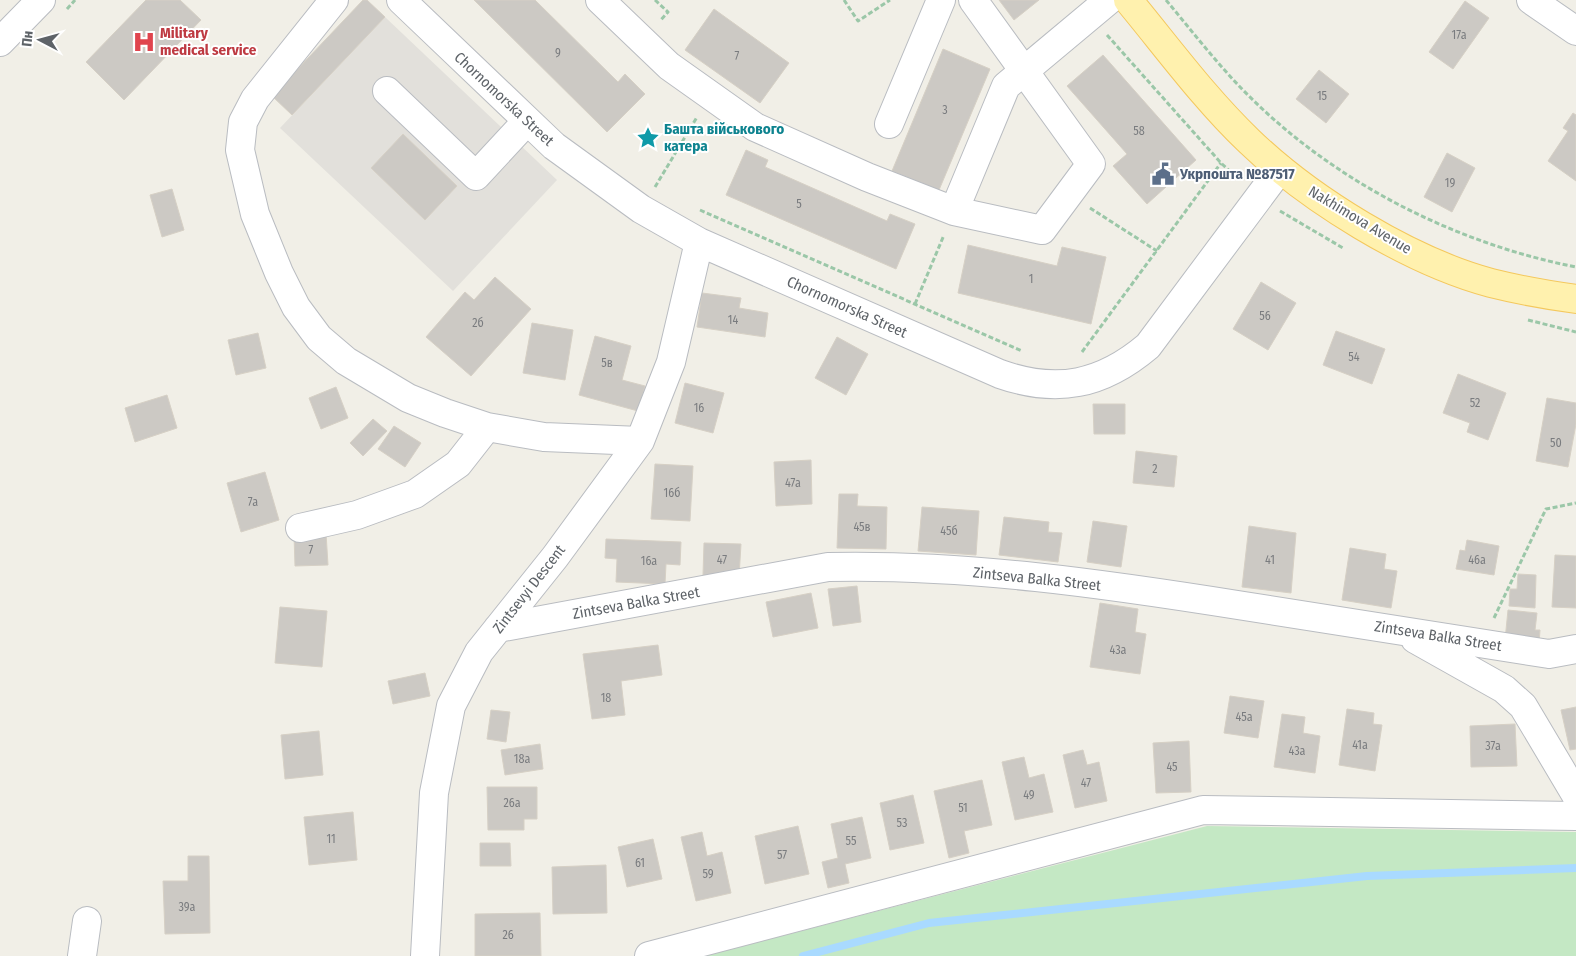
<svg xmlns="http://www.w3.org/2000/svg" width="1576" height="956" font-family="'Fira Sans Condensed',sans-serif">
	<style>
		.industrial { fill: #e2e0db }
		.green { fill: #c4e8c4 }
		.lines { fill: none; stroke-linecap: round; stroke-linejoin: round }
		.stream { stroke: #a9daff; stroke-width: 8 }
		.building { fill: #ccc9c4; stroke: #d6d0c5 }
		.minor-casing { stroke: #b9bcc1; stroke-width: 30 }
		.major-casing { stroke: #f4c85d; stroke-width: 30 }
		.path { stroke: #9bc7a8; stroke-width: 3; stroke-dasharray: 5 2.5; stroke-linecap: butt }
		.minor { stroke: #fff; stroke-width: 28 }
		.major { stroke: #fff1ae; stroke-width: 28 }
		.labels { text-anchor: middle; stroke-width: 4; stroke-linejoin: round; paint-order: stroke }
		.number-label { font-size: 12px; fill: #7a7c7f }
		.health-label { font-size: 15px; font-weight: bold; fill: #be3a42; stroke: #fff; text-anchor: start }
		.street-label { font-size: 15px; fill: #5e6368; stroke: #fff }
		.culture-label { font-size: 15px; font-weight: bold; fill: #0d838f; stroke: #fff; text-anchor: start }
		.service-label { font-size: 15px; font-weight: bold; fill: #4e5e75; stroke: #fff; text-anchor: start }
	</style>
	<rect width="100%" height="100%" fill="#f1efe7"/>
	<path class="industrial" d="M385 17 557 180 453 291 280 128Z"/>
	<path class="green" d="M1207 826 1576 832V956H704Z"/>
	<g class="lines">
		<path class="stream" d="M803 956 929 923 1367 876 1576 868"/>
	</g>
	<path class="building" d="M146 0H180L201 20 124 100 86 62Z
		M363 0H367L385 17 292 115 272 96Z
		M474 0H535L618 82 625 74 645 94 607 132Z
		M999 0H1039L1014 20Z
		M1465 1 1489 18 1453 69 1429 52Z
		M714 9 789 63 760 103 685 50Z
		M943 49 990 69 939 190 892 171Z
		M1103 55 1196 160 1147 204 1113 166 1127 154 1067 86Z
		M1319 70 1349 94 1326 123 1296 99Z
		M1573 113 1576 115V181L1548 161 1568 131 1563 128Z
		M403 134 457 186 425 220 371 168Z
		M746 150 768 160 765 167 887 221 890 214 915 224 896 269 726 195Z
		M1447 153 1475 168 1452 212 1424 197Z
		M172 189 184 230 162 237 150 195Z
		M968 245 1057 266 1062 247 1106 257 1091 324 958 293Z
		M495 277 531 309 471 376 426 337 465 292 474 300Z
		M1261 282 1296 303 1268 350 1233 329Z
		M702 293 741 298 739 308 768 313 765 337 697 327Z
		M532 323 573 330 565 380 523 373Z
		M1336 331 1385 349 1372 384 1323 365Z
		M258 333 266 368 236 375 228 340Z
		M595 336 631 346 622 380 645 386 638 411 579 395Z
		M837 337 868 354 846 395 815 378Z
		M1458 374 1506 393 1488 440 1467 432 1470 423 1443 413Z
		M685 383 724 393 713 433 675 423Z
		M336 387 348 418 321 429 309 398Z
		M167 395 177 428 135 442 125 408Z
		M1547 398 1576 403V424L1568 467 1536 461Z
		M1093 404H1125V434H1094Z
		M373 419 387 431 363 456 350 443Z
		M394 426 421 443 405 467 378 449Z
		M1136 451 1177 456 1174 487 1133 483Z
		M811 460 812 504 776 506 774 462Z
		M655 464 693 466 690 521 651 519Z
		M265 472 279 520 241 532 227 483Z
		M839 494H858L857 506 887 507 886 549 837 548Z
		M922 507 979 511 976 555 918 551Z
		M1004 517 1049 522 1048 532 1062 533 1058 562 999 555Z
		M1093 521 1127 526 1121 567 1087 562Z
		M1249 526 1296 533 1291 593 1242 587Z
		M326 533 328 565 295 566 294 535Z
		M606 539 681 542 680 565 666 564 665 584 616 582 617 559 605 558Z
		M1467 540 1499 546 1494 575 1456 569 1460 550 1465 551Z
		M704 543 741 544 739 577 703 575Z
		M1350 548 1386 554 1384 569 1397 571 1391 608 1342 600Z
		M1555 555 1576 556V608L1552 607Z
		M1518 574 1536 575 1535 608 1509 606 1510 589H1517Z
		M857 586 861 622 833 626 828 589Z
		M811 593 818 628 773 637 766 602Z
		M1100 603 1138 609 1135 632 1146 634 1140 674 1090 667Z
		M280 607 327 611 322 667 275 663Z
		M1508 610 1537 613 1535 630H1540L1539 644 1505 640Z
		M658 645 662 675 621 681 625 715 592 719 583 654Z
		M425 673 430 696 393 704 388 681Z
		M1230 696 1264 701 1258 738 1224 733Z
		M1576 707V749L1570 750 1561 710Z
		M1347 709 1374 713 1373 724 1382 725 1375 771 1339 765Z
		M491 710 510 712 506 742 487 739Z
		M1282 714 1305 717 1303 733 1320 736 1315 773 1274 767Z
		M1515 724 1517 766 1471 767 1470 726Z
		M319 731 323 775 285 779 281 735Z
		M1189 741 1191 792 1156 793 1153 743Z
		M540 744 543 769 505 775 501 750Z
		M1083 750 1087 765 1099 762 1107 801 1075 808 1063 755Z
		M1024 757 1029 778 1044 774 1053 812 1015 820 1002 762Z
		M982 780 992 825 964 831 969 853 949 858 934 791Z
		M487 787H537V819H524V830H488Z
		M913 795 924 843 890 850 880 803Z
		M353 812 357 860 309 865 304 817Z
		M862 817 871 858 845 864 849 883 828 888 822 862 838 858 831 824Z
		M798 826 809 874 765 884 755 836Z
		M702 832 707 856 722 852 731 893 696 901 681 837Z
		M653 839 662 879 627 887 618 847Z
		M480 843H510L511 866H480Z
		M188 856H209L210 933 165 934 163 881H188Z
		M606 865 607 913 553 914 552 867Z
		M540 913 541 956H475V914Z"/>
	<g class="lines">
		<defs>
			<path id="minor" d="M334 0 255 99 243 122 240 150 255 214 279 273 296 307 319 338 346 361 408 398 445 413 487 427 544 437 640 441
				M401 0 554 146 641 209 699 242 1000 374C1057 394 1102 385 1148 346L1280 169
				M600 0 669 66 755 127 867 177 954 211 1042 230 1091 164 973 0
				M1531 0 1576 31
				M0 42 41 0
				M387 91 476 176 526 122
				M889 124 941 0
				M954 211 1006 86 1109 0
				M300 528 357 515 415 494 458 464 487 427
				M498 628 828 567C967 564 1106 584 1244 606 1346 622 1447 638 1549 654L1576 649
				M1415 639 1504 689 1523 706 1576 795
				M82 956 87 921
				M425 956 434 793 451 706 479 652 555 557 640 441 671 362 699 242
				M649 956 1203 810 1576 816"/>
			<path id="major" d="M1128 0C1167 47 1204 98 1249 141 1309 199 1409 261 1491 283 1519 290 1547 295 1576 299"/>
		</defs>
		<use href="#minor" class="minor-casing"/>
		<use href="#major" class="major-casing"/>
		<path class="path" d="M655 0 668 12 660 21
			M844 0 858 21 890 0
			M1166 0C1191 30 1215 61 1242 89 1330 180 1453 243 1576 267
			M67 9 75 0
			M1107 35 1221 163 1239 180
			M655 187 697 117
			M1090 208 1157 251
			M700 210 1022 351
			M1280 211 1343 248
			M915 304 944 235
			M1528 320 1576 332
			M1082 352 1221 163
			M1494 618 1546 509 1576 503"/>
		<use href="#minor" class="minor"/>
		<use href="#major" class="major"/>
	</g>
	<defs>
		<symbol id="hospital-bare" viewBox="-9 -9 18 18"><path d="M-5-5h3v3.5h4V-5h3V5h-3V1.5h-4V5h-3Z" fill="#e0444e" stroke="#fff" stroke-width="2.5" paint-order="stroke"/></symbol>
		<symbol id="sight-bare" viewBox="-9 -9 18 18"><path d="M0-6L1.8-2.2L6-1.7L2.9 1.2L3.7 5.4L0 3.3L-3.7 5.4L-2.9 1.2L-6-1.7L-1.8-2.2Z" fill="#0f9aa8" stroke="#fff" stroke-width="2.5" paint-order="stroke"/></symbol>
		<symbol id="civic-bare" viewBox="-9 -9 18 18"><path d="M-.6-6.5H3V-4.5H.6V-3L4-1V1h2V6H-6V1h2V-1L-.6-3ZM-1.2 2.5V6h2.4V2.5Z" fill="#5c6f8a" stroke="#fff" stroke-width="2.5" paint-order="stroke"/></symbol>
	</defs>
	<g fill-rule="evenodd">
		<use href="#hospital-bare" x="128" y="26" width="32" height="32"/>
		<use href="#sight-bare" x="632" y="122" width="32" height="32"/>
		<use href="#civic-bare" x="1147" y="158" width="32" height="32"/>
	</g>
	<g class="labels">
		<g class="number-label">
			<text x="1459" y="39">17а</text>
			<text x="558" y="57">9</text>
			<text x="737" y="60">7</text>
			<text x="1322" y="100">15</text>
			<text x="945" y="114">3</text>
			<text x="1139" y="135">58</text>
			<text x="1450" y="187">19</text>
			<text x="799" y="208">5</text>
			<text x="1031" y="283">1</text>
			<text x="1265" y="320">56</text>
			<text x="733" y="324">14</text>
			<text x="478" y="327">2б</text>
			<text x="1354" y="361">54</text>
			<text x="607" y="367">5в</text>
			<text x="1475" y="407">52</text>
			<text x="699" y="412">16</text>
			<text x="1556" y="447">50</text>
			<text x="1155" y="473">2</text>
			<text x="793" y="487">47а</text>
			<text x="672" y="497">16б</text>
			<text x="253" y="506">7а</text>
			<text x="862" y="531">45в</text>
			<text x="949" y="535">45б</text>
			<text x="311" y="554">7</text>
			<text x="722" y="564">47</text>
			<text x="1270" y="564">41</text>
			<text x="1477" y="564">46а</text>
			<text x="649" y="565">16а</text>
			<text x="1118" y="654">43а</text>
			<text x="606" y="702">18</text>
			<text x="1244" y="721">45а</text>
			<text x="1360" y="749">41а</text>
			<text x="1493" y="750">37а</text>
			<text x="1297" y="755">43а</text>
			<text x="522" y="763">18а</text>
			<text x="1172" y="771">45</text>
			<text x="1086" y="787">47</text>
			<text x="1029" y="799">49</text>
			<text x="512" y="807">26а</text>
			<text x="963" y="812">51</text>
			<text x="902" y="827">53</text>
			<text x="331" y="843">11</text>
			<text x="851" y="845">55</text>
			<text x="782" y="859">57</text>
			<text x="640" y="867">61</text>
			<text x="708" y="878">59</text>
			<text x="187" y="911">39а</text>
			<text x="508" y="939">26</text>
		</g>
		<g class="health-label">
			<text x="160" y="38">Military<tspan x="160" dy="17">medical service</tspan></text>
		</g>
		<g class="street-label">
			<text transform="translate(504 99) rotate(43)" y="5">Chornomorska Street</text>
			<text transform="translate(1360 220) rotate(31)" y="5">Nakhimova Avenue</text>
			<text transform="translate(847 307) rotate(24)" y="5">Chornomorska Street</text>
			<text transform="translate(1037 579) rotate(6)" y="5">Zintseva Balka Street</text>
			<text transform="translate(529 589) rotate(-52)" y="5">Zintsevyi Descent</text>
			<text transform="translate(636 603) rotate(-10)" y="5">Zintseva Balka Street</text>
			<text transform="translate(1438 636) rotate(9)" y="5">Zintseva Balka Street</text>
		</g>
		<g class="culture-label">
			<text x="664" y="134">Башта військового<tspan x="664" dy="17">катера</tspan></text>
		</g>
		<g class="service-label">
			<text x="1180" y="179">Укрпошта №87517</text>
		</g>
	</g>
	<g transform="translate(40 40) rotate(276)" stroke="#ffffff" stroke-width="4" paint-order="stroke">
	<path d="M0-4L9 19L0 12L-9 19Z" fill="#5e6368"/>
	<text y="-8" font-size="14" font-weight="bold" text-anchor="middle" fill="#5e6368">Пн</text>
	</g>
</svg>
